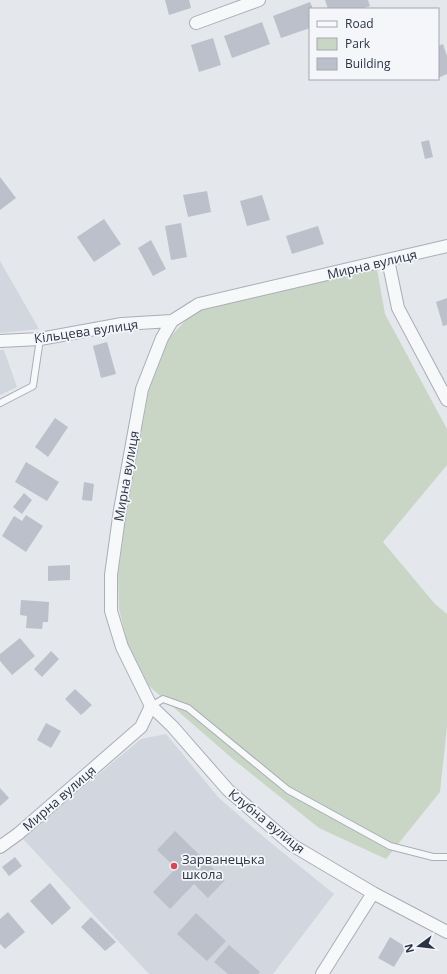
<svg xmlns="http://www.w3.org/2000/svg" width="447" height="974" font-family="'Open Sans',sans-serif">
	<style>
		.built { fill: #d2d6de }
		.green { fill: #c9d6c5 }
		.building { fill: #bbc0ca }
		.lines { fill: none; stroke-linecap: round; stroke-linejoin: round }
		.lane-casing { stroke: #a9aeb7; stroke-width: 8 }
		.street-casing { stroke: #a9aeb7; stroke-width: 14 }
		.lane { stroke: #f7f8fa; stroke-width: 6 }
		.street { stroke: #f7f8fa; stroke-width: 12 }
		.poi-dot { fill: #d1495b; stroke: #f4f6f9; stroke-width: 1.5 }
		.labels { text-anchor: middle; stroke-width: 3.5; stroke-linejoin: round; paint-order: stroke }
		.street-label { font-size: 13px; fill: #2b3445; stroke: #f4f6f9 }
		.poi-label { font-size: 13px; fill: #2b3445; stroke: #f4f6f9; text-anchor: start }
	</style>
	<rect width="100%" height="100%" fill="#e4e7ec"/>
	<path class="built" d="M0 261 39 329 0 333Z
		M0 350H4L17 387 0 395Z
		M166 734 219 798 265 838 334 894 273 974H149L22 838 141 739Z"/>
	<path class="green" d="M377 269 385 314 447 429V465L383 542 435 604 447 614V726L440 792 386 859 319 828 234 760 149 686 128 645 119 609 118 575 127 510 149 390 169 338 189 317 202 309Z"/>
	<path class="building" d="M165 0H189L191 8 169 15Z
		M325 0H368L370 6 361 9H328Z
		M310 2 313 9H310V28L281 38 273 16Z
		M262 22 270 44 232 58 224 36Z
		M213 38 221 65 199 72 191 45Z
		M443 44 447 56V74L438 78V46Z
		M429 140 433 157 425 159 421 142Z
		M0 177 16 198 0 210Z
		M207 191 211 212 188 217 183 195Z
		M262 195 270 220 247 226 240 201Z
		M104 219 121 244 94 262 77 237Z
		M181 223 187 257 171 260 165 226Z
		M318 226 324 244 292 254 286 236Z
		M151 240 166 269 153 276 138 248Z
		M447 298V325L443 326 436 302Z
		M107 342 116 374 101 378 93 346Z
		M55 418 68 427 48 457 35 447Z
		M26 462 59 482 47 501 15 482Z
		M84 482 94 484 92 501 82 500Z
		M24 493 32 500 22 514 13 507Z
		M26 515 43 526 26 552 2 536 14 516 22 521Z
		M70 565V580L48 581V566Z
		M21 600 49 602 48 622H43L42 629 26 628 27 616 20 615Z
		M20 638 35 656 12 675 0 661V654Z
		M51 651 59 659 42 677 34 669Z
		M75 689 92 705 81 715 65 699Z
		M46 723 61 731 51 748 37 740Z
		M0 788 9 798 0 806Z
		M175 831 225 880 208 898 194 884 170 909 153 892 176 868 157 850Z
		M15 857 22 866 9 876 2 867Z
		M50 883 71 908 52 925 30 901Z
		M8 912 25 932 5 949 0 944V919Z
		M196 913 226 941 207 961 177 934Z
		M91 917 116 942 105 951 81 927Z
		M390 937 406 947 394 967 378 958Z
		M229 945 260 972 258 974H228L214 962Z"/>
	<g class="lines">
		<defs>
			<path id="lane" d="M0 403 33 386 40 339
				M151 706 163 699 188 708 288 790 390 846 433 857H447"/>
			<path id="street" d="M196 23 259 0
				M388 260 398 308 447 400
				M0 341 40 339 122 324 172 321
				M151 706 172 726 228 790 292 845 373 893 447 932
				M0 847 18 834 141 727 151 706 122 647 111 611V575L120 510 142 389 162 338 172 321 199 304 447 246
				M322 974 373 893"/>
		</defs>
		<use href="#lane" class="lane-casing"/>
		<use href="#street" class="street-casing"/>
		<use href="#lane" class="lane"/>
		<use href="#street" class="street"/>
	</g>
	<circle class="poi-dot" cx="174" cy="866" r="4"/>
	<g class="labels">
		<g class="street-label">
			<text transform="translate(372 264) rotate(-13)" y="5">Мирна вулиця</text>
			<text transform="translate(86 331) rotate(-8)" y="5">Кільцева вулиця</text>
			<text transform="translate(126 476) rotate(-80)" y="5">Мирна вулиця</text>
			<text transform="translate(59 798) rotate(-41)" y="5">Мирна вулиця</text>
			<text transform="translate(267 821) rotate(39)" y="5">Клубна вулиця</text>
		</g>
		<g class="poi-label">
			<text x="182" y="864">Зарванецька<tspan x="182" dy="15">школа</tspan></text>
		</g>
	</g>
	<rect x="309" y="8" width="130" height="72" fill="#f4f6f9" stroke="#a4a8b1"/>
	<rect x="317" y="21" width="20" height="6" fill="#f7f8fa" stroke="#a4a8b1"/>
	<text x="345" y="28" font-size="12" fill="#2b3445">Road</text>
	<rect x="317" y="38" width="20" height="12" fill="#c9d6c5" stroke="#a4a8b1"/>
	<text x="345" y="48" font-size="12" fill="#2b3445">Park</text>
	<rect x="317" y="58" width="20" height="12" fill="#bbc0ca" stroke="#a4a8b1"/>
	<text x="345" y="68" font-size="12" fill="#2b3445">Building</text>
	<g transform="translate(419 946) rotate(255)" stroke="#f4f6f9" stroke-width="3" paint-order="stroke">
	<path d="M0-3L7 15L0 10L-7 15Z" fill="#2b3445"/>
	<text y="-6" font-size="11" font-weight="bold" text-anchor="middle" fill="#2b3445">N</text>
	</g>
</svg>
